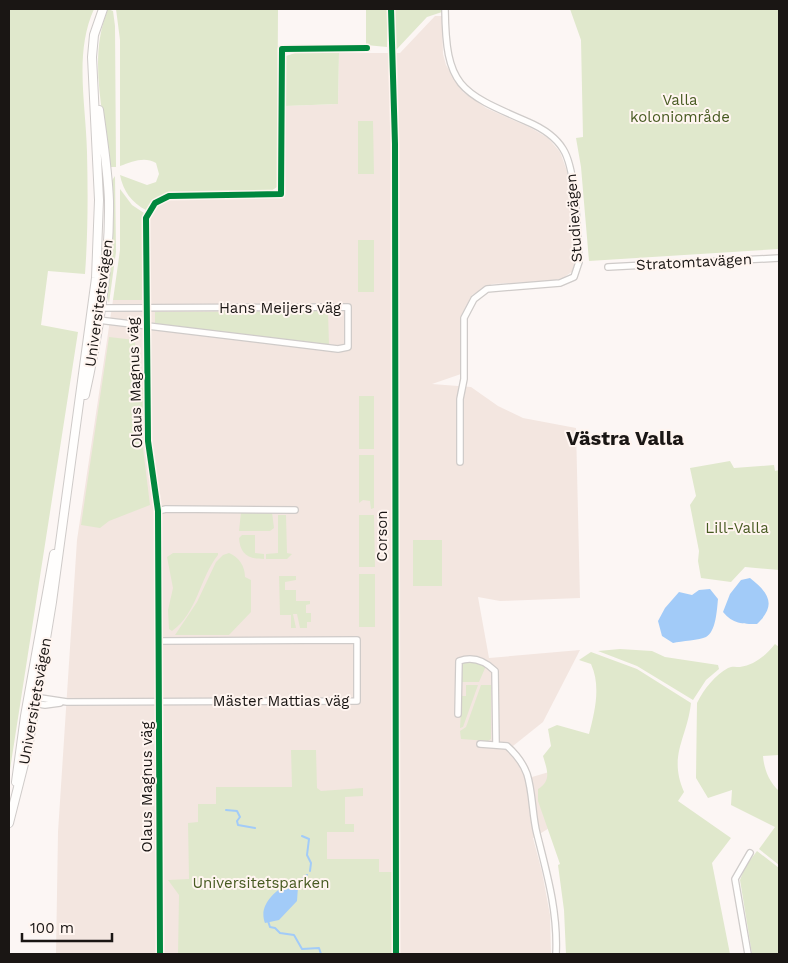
<svg xmlns="http://www.w3.org/2000/svg" width="788" height="963" font-family="'Work Sans',sans-serif">
	<style>
		.built { fill: #f3e6e0 }
		.green { fill: #e0e8cc }
		.water { fill: #a2cbf8 }
		.lines { fill: none; stroke-linecap: round; stroke-linejoin: round }
		.stream { stroke: #a2cbf8; stroke-width: 2 }
		.street-casing { stroke: #cfcbc9; stroke-width: 8 }
		.secondary-casing { stroke: #cfcbc9; stroke-width: 10 }
		.street { stroke: #fffefd; stroke-width: 5.5 }
		.secondary { stroke: #fffefd; stroke-width: 8 }
		.cycleway-casing { stroke: #fff5f0; stroke-width: 9 }
		.cycleway { stroke: #00873e; stroke-width: 6 }
		.labels { text-anchor: middle; stroke-width: 4; stroke-linejoin: round; paint-order: stroke }
		.park-label { font-size: 15px; fill: #475a21; stroke: #fff5f0 }
		.street-label { font-size: 15px; fill: #1a1614; stroke: #fff5f0 }
		.district-label { font-size: 20px; font-weight: bold; fill: #1a1614; stroke: #fff5f0 }
	</style>
	<rect width="100%" height="100%" fill="#fcf6f4"/>
	<path class="built" d="M435 16H442L443 54 446 65 463 92 486 108 531 128 548 138 560 152 567 171 576 255 573 271 563 278 551 281 492 284 472 295 461 316V374L432 384 471 387 498 406 523 418 576 428 580 598 500 601 478 597 489 658 580 650 543 722 513 746 522 757 532 777 566 767 577 811 533 838 542 872 550 915 551 954H56L58 832 77 540 113 300H148V219L155 207 170 198 285 196V106L338 104 339 53H400Z"/>
	<path class="green" d="M9 9H94C74 53 86 104 87 152 88 193 88 233 85 274L48 271 41 325 78 332 9 776Z
		M108 9 113 11 115 26 116 167H109C105 114 87 60 108 9Z
		M116 9H278L277 187 271 191 166 194 157 197 146 210C132 203 123 191 120 175L147 185 156 182 159 174 156 163C144 156 132 162 120 166V40Z
		M366 9H387V47L366 45Z
		M394 9H442V12L427 17 396 50 394 47Z
		M570 9H779V249L589 261 581 167 576 138 583 137 581 40Z
		M295 53H339L338 104 285 106V59L286 56Z
		M358 121H373L374 174H358Z
		M115 176 116 252 109 303 107 295 111 182Z
		M120 189 132 205 144 213 142 224V300H113L120 250Z
		M358 240H374V292H358Z
		M328 311 329 345 155 324V312Z
		M109 337 135 340 136 375 143 390 142 440 150 505 109 521 100 528 81 525Z
		M359 396H374V449H359Z
		M359 455H374V508L371 509 370 501 363 500 359 503Z
		M730 461 734 468 774 465 775 471 779 470V570L745 567 731 582 701 578 698 561 699 551 690 505 696 496 690 468Z
		M241 512H272L274 528 270 531H239Z
		M278 515H286L287 553 292 554 287 559H266V554L278 553Z
		M359 515H374L375 567H359Z
		M242 535H255V553L264 554V559C248 559 240 554 239 538Z
		M413 540H442V586H413Z
		M173 553H218V555C200 577 197 614 172 631L169 629 168 610 173 588 167 557Z
		M229 553C239 557 245 566 245 577L251 580V612L229 635H175L197 602 216 562 223 555Z
		M359 574H375V627H359Z
		M279 576H296V580L285 582V590H296V601H310V604L306 605V613H311V622H307V628H300L297 614H293L296 628H291V615H280Z
		M775 644 779 647V755L763 756C764 769 769 782 779 791V865L759 849 775 827 731 805 732 790 708 798 696 778 697 703C704 689 715 675 728 668 732 666 736 667 740 667 755 665 766 655 775 644Z
		M620 649 652 651 665 657 718 665 719 669 706 680 693 700 637 666 598 651Z
		M591 652 637 669 691 703C687 739 668 755 684 792L678 801 731 838 712 863 730 954H566L564 910 558 865 560 864 538 801V789C552 780 547 770 543 756L551 746 548 729 557 725 589 734C595 711 601 686 591 664L579 660Z
		M464 661H476L486 666 479 682H461L462 664Z
		M466 685H478L463 727 460 728 462 696H466Z
		M481 685H491V739L488 741 461 739 460 731 466 727Z
		M291 750H316L317 788 321 791 363 788V796L345 797V824H354V832H327V859H379V872H393V954H178L179 895 168 880 189 879 188 823 198 822V804H216V787H292Z
		M757 851 779 868V954H752L740 880 745 867Z"/>
	<path class="water" d="M750 578C769 593 777 605 757 624 742 624 733 624 723 612L730 594 741 580Z
		M710 589 718 599C717 609 716 632 706 637 700 640 681 641 673 643L662 636 658 621 665 608 679 592 692 595 699 590Z
		M287 883H292L298 887 297 901 279 920 265 923C258 905 275 892 287 883Z"/>
	<g class="lines">
		<path class="stream" d="M226 810 237 811 240 817 237 821 238 825 255 828
			M302 836 309 839 307 855 311 863 310 871
			M296 884 307 875
			M268 921 270 927 275 928 280 933 294 935 302 949 319 948 321 954"/>
		<defs>
			<path id="street" d="M445 9C446 87 459 92 528 122 542 128 555 136 563 149 577 171 577 234 579 262L574 277 560 283 487 289 474 299 464 318V379L460 399V462
				M608 267 779 258
				M90 319 338 349 348 347V307L98 308
				M158 511 166 509 295 510
				M34 697 67 702 357 701V640L159 641
				M32 703 45 705 60 703
				M458 714 459 661C473 656 485 661 495 671L496 744
				M480 744 507 746C516 754 523 763 527 774 533 793 532 815 537 834 547 874 558 912 556 954
				M160 954 158 511 148 441 146 218 155 203 169 196 281 194 282 49 367 48
				M748 954 735 879 750 853"/>
			<path id="secondary" d="M85 395C99 332 110 267 109 201 108 171 103 140 99 110
				M16 782 25 716 54 554
				M9 823 28 748 52 602 96 278 99 200 92 57 94 35 103 9"/>
		</defs>
		<use href="#street" class="street-casing"/>
		<use href="#secondary" class="secondary-casing"/>
		<use href="#street" class="street"/>
		<use href="#secondary" class="secondary"/>
		<defs>
			<path id="cycleway" d="M391 9 395 144 396 954
				M160 954 158 511 148 441 146 218 155 203 169 196 281 194 282 49 367 48"/>
		</defs>
		<use href="#cycleway" class="cycleway-casing"/>
		<use href="#cycleway" class="cycleway"/>
	</g>
	<g class="labels">
		<g class="park-label">
			<text x="680" y="105">Valla<tspan x="680" dy="17">koloniområde</tspan></text>
			<text x="737" y="533">Lill-Valla</text>
			<text x="261" y="888">Universitetsparken</text>
		</g>
		<g class="street-label">
			<text transform="translate(574 218) rotate(-94)" y="5">Studievägen</text>
			<text transform="translate(694 262) rotate(-3)" y="5">Stratomtavägen</text>
			<text transform="translate(99 303) rotate(-82)" y="5">Universitetsvägen</text>
			<text x="280" y="313">Hans Meijers väg</text>
			<text transform="translate(135 383) rotate(-92)" y="5">Olaus Magnus väg</text>
			<text transform="translate(382 536) rotate(-90)" y="5">Corson</text>
			<text transform="translate(35 701) rotate(-80)" y="5">Universitetsvägen</text>
			<text x="281" y="706">Mäster Mattias väg</text>
			<text transform="translate(147 787) rotate(-90)" y="5">Olaus Magnus väg</text>
		</g>
		<g class="district-label">
			<text x="625" y="445">Västra Valla</text>
		</g>
	</g>
	<rect width="788" height="963" fill="none" stroke="#1a1614" stroke-width="20"/>
	<path d="M22 933v8h90v-8" fill="none" stroke="#1a1614" stroke-width="2.5"/>
	<text x="30" y="933" font-size="15" fill="#1a1614" stroke="#fff5f0" stroke-width="4" paint-order="stroke">100 m</text>
</svg>
